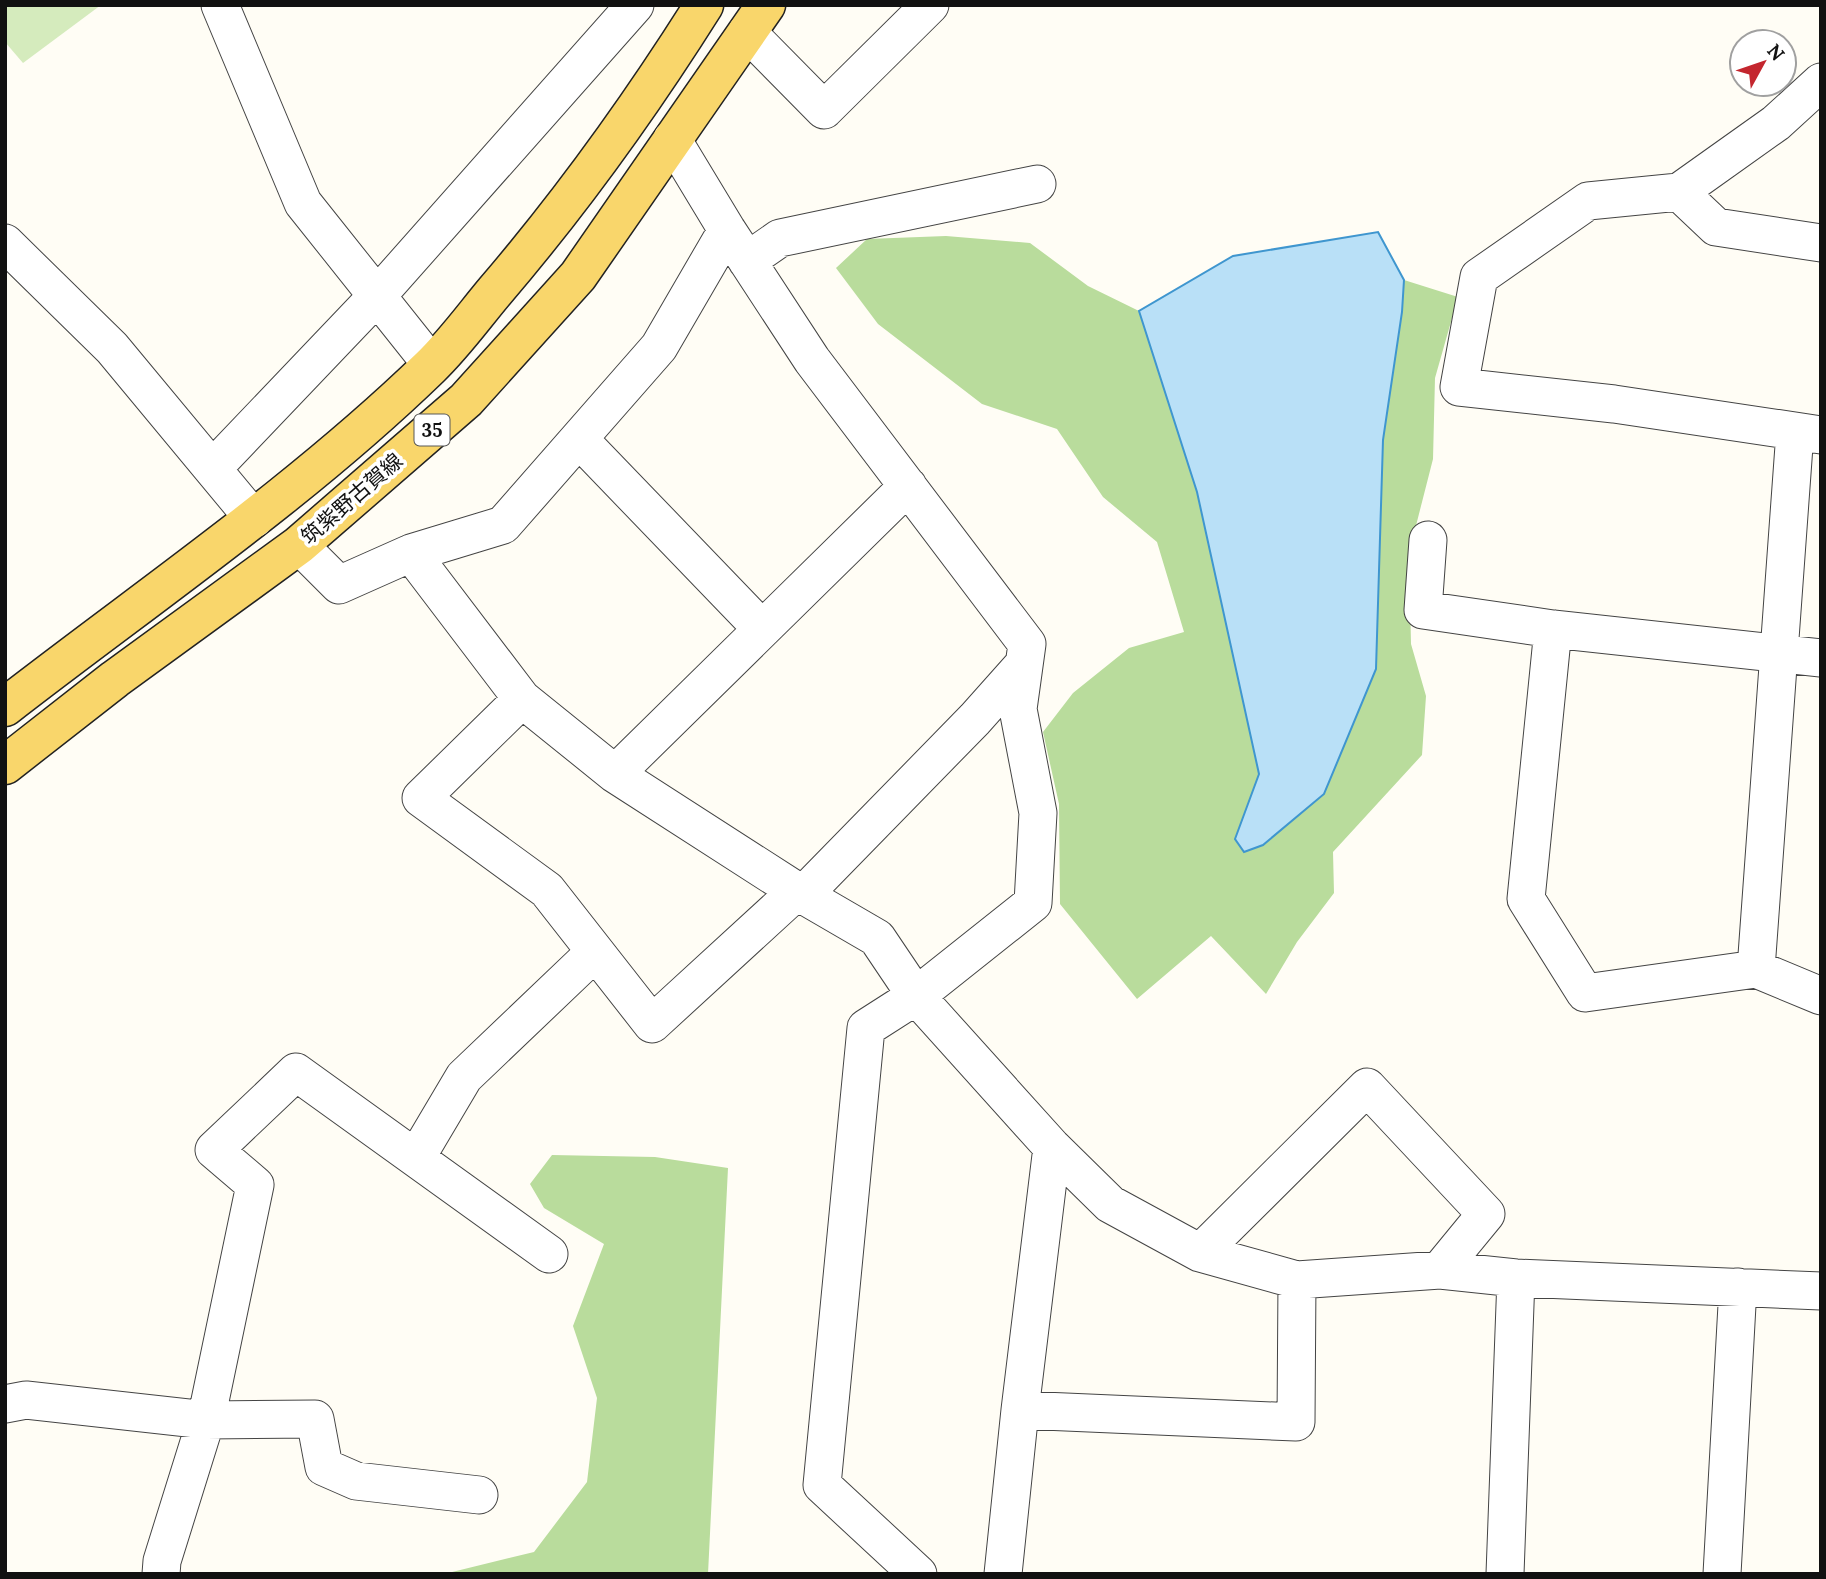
<svg xmlns="http://www.w3.org/2000/svg" width="1826" height="1579" font-family="Lora,'Noto Sans JP',serif">
	<style>
		.green { fill: #d5ebbd }
		.forest { fill: #b9dc9c }
		.water { fill: #b9e0f7; stroke: #3f96cf; stroke-width: 2 }
		.lines { fill: none; stroke-linecap: round; stroke-linejoin: round }
		.minor-casing { stroke: #444; stroke-width: 39 }
		.primary-casing { stroke: #222; stroke-width: 41 }
		.minor { stroke: #fff; stroke-width: 37 }
		.primary { stroke: #f9d66b; stroke-width: 38 }
		.labels { text-anchor: middle; stroke-width: 7; stroke-linejoin: round; paint-order: stroke }
		.shield { fill: #fff; stroke: #585858; stroke-width: 2 }
		.shield-label { font-size: 19px; font-weight: bold; fill: #111 }
		.street-label { font-size: 21px; fill: #111; stroke: #fff }
	</style>
	<rect width="100%" height="100%" fill="#fffdf5"/>
	<path class="green" d="M5 5H101L23 63 5 42Z"/>
	<path class="forest" d="M946 236 1030 243 1088 286 1139 311 1197 492 1259 775 1235 839 1244 852 1383 439 1402 312 1404 280 1458 297 1435 378 1433 459 1409 553 1411 644 1426 696 1422 755 1333 852 1334 893 1297 942 1266 994 1211 936 1137 999 1060 904 1059 804 1043 732 1073 693 1129 648 1184 632 1157 542 1103 497 1057 429 982 404 878 324 836 268 867 239Z
		M552 1155 655 1157 728 1168 708 1574H444L534 1552 587 1482 597 1398 573 1326 604 1244 544 1208 530 1184Z"/>
	<path class="water" d="M1378 232 1404 280 1402 312 1383 440 1376 669 1324 794 1263 845 1244 852 1235 839 1259 774 1197 492 1139 311 1233 256Z"/>
	<g class="lines">
		<defs>
			<path id="minor" d="M220 5 303 203 432 365
				M747 32 824 110 930 5
				M1821 82 1776 123 1679 192 1588 201 1479 277 1459 387 1614 404 1821 435
				M672 139 727 230 812 360 1027 644 1018 709 1038 813 1033 903 916 996 866 1028 822 1485 918 1574
				M1679 192 1716 227 1821 243
				M5 243 112 348 254 519
				M747 261 780 238 1037 184
				M579 439 762 629
				M213 468 377 296 635 5
				M1428 540 1423 610 1553 629 1821 658
				M299 545 339 585 411 553 503 525 659 347 727 230
				M411 553 522 699 615 774 803 895 877 938 916 996 1052 1147 1110 1204 1200 1253 1297 1280 1440 1270 1516 1278 1821 1291
				M1553 629 1526 899 1585 993 1756 969 1821 996
				M522 699 421 798 547 890 652 1024 797 891
				M615 774 908 486
				M803 895 975 719 1024 664
				M1756 969 1795 432
				M416 1158 464 1077 595 952
				M1200 1253 1367 1087 1486 1214 1440 1270
				M5 1404 26 1400 206 1420 315 1419 324 1467 356 1481 479 1495
				M1020 1410 1296 1422 1297 1280
				M161 1574 162 1561 206 1420 255 1185 214 1150 296 1072 549 1254
				M1003 1574 1020 1410 1052 1147
				M1505 1574 1516 1278
				M1722 1574 1738 1287"/>
			<path id="primary" d="M5 707C148 596 300 493 430 367 454 344 474 316 495 291 572 201 641 105 704 5
				M5 765 115 679 299 545 466 400 578 276 766 5"/>
		</defs>
		<use href="#minor" class="minor-casing"/>
		<use href="#primary" class="primary-casing"/>
		<use href="#minor" class="minor"/>
		<use href="#primary" class="primary"/>
	</g>
	<g class="labels">
		<rect class="shield" x="414.5" y="414.5" width="35" height="31" rx="5"/>
		<g class="shield-label">
			<text x="432" y="437">35</text>
		</g>
		<g class="street-label">
			<text transform="translate(352 499) rotate(-41)" y="7">筑紫野古賀線</text>
		</g>
	</g>
	<rect width="1826" height="1579" fill="none" stroke="#111111" stroke-width="14"/>
	<g transform="translate(1763 63) rotate(50)"><circle r="33" fill="#ffffff" stroke="#a0a0a0" stroke-width="2"/>
	<path d="M0-5L12 26L0 18L-12 26Z" fill="#c4262e"/>
	<text y="-10" font-size="19" font-weight="bold" text-anchor="middle" fill="#111111">N</text>
	</g>
</svg>
